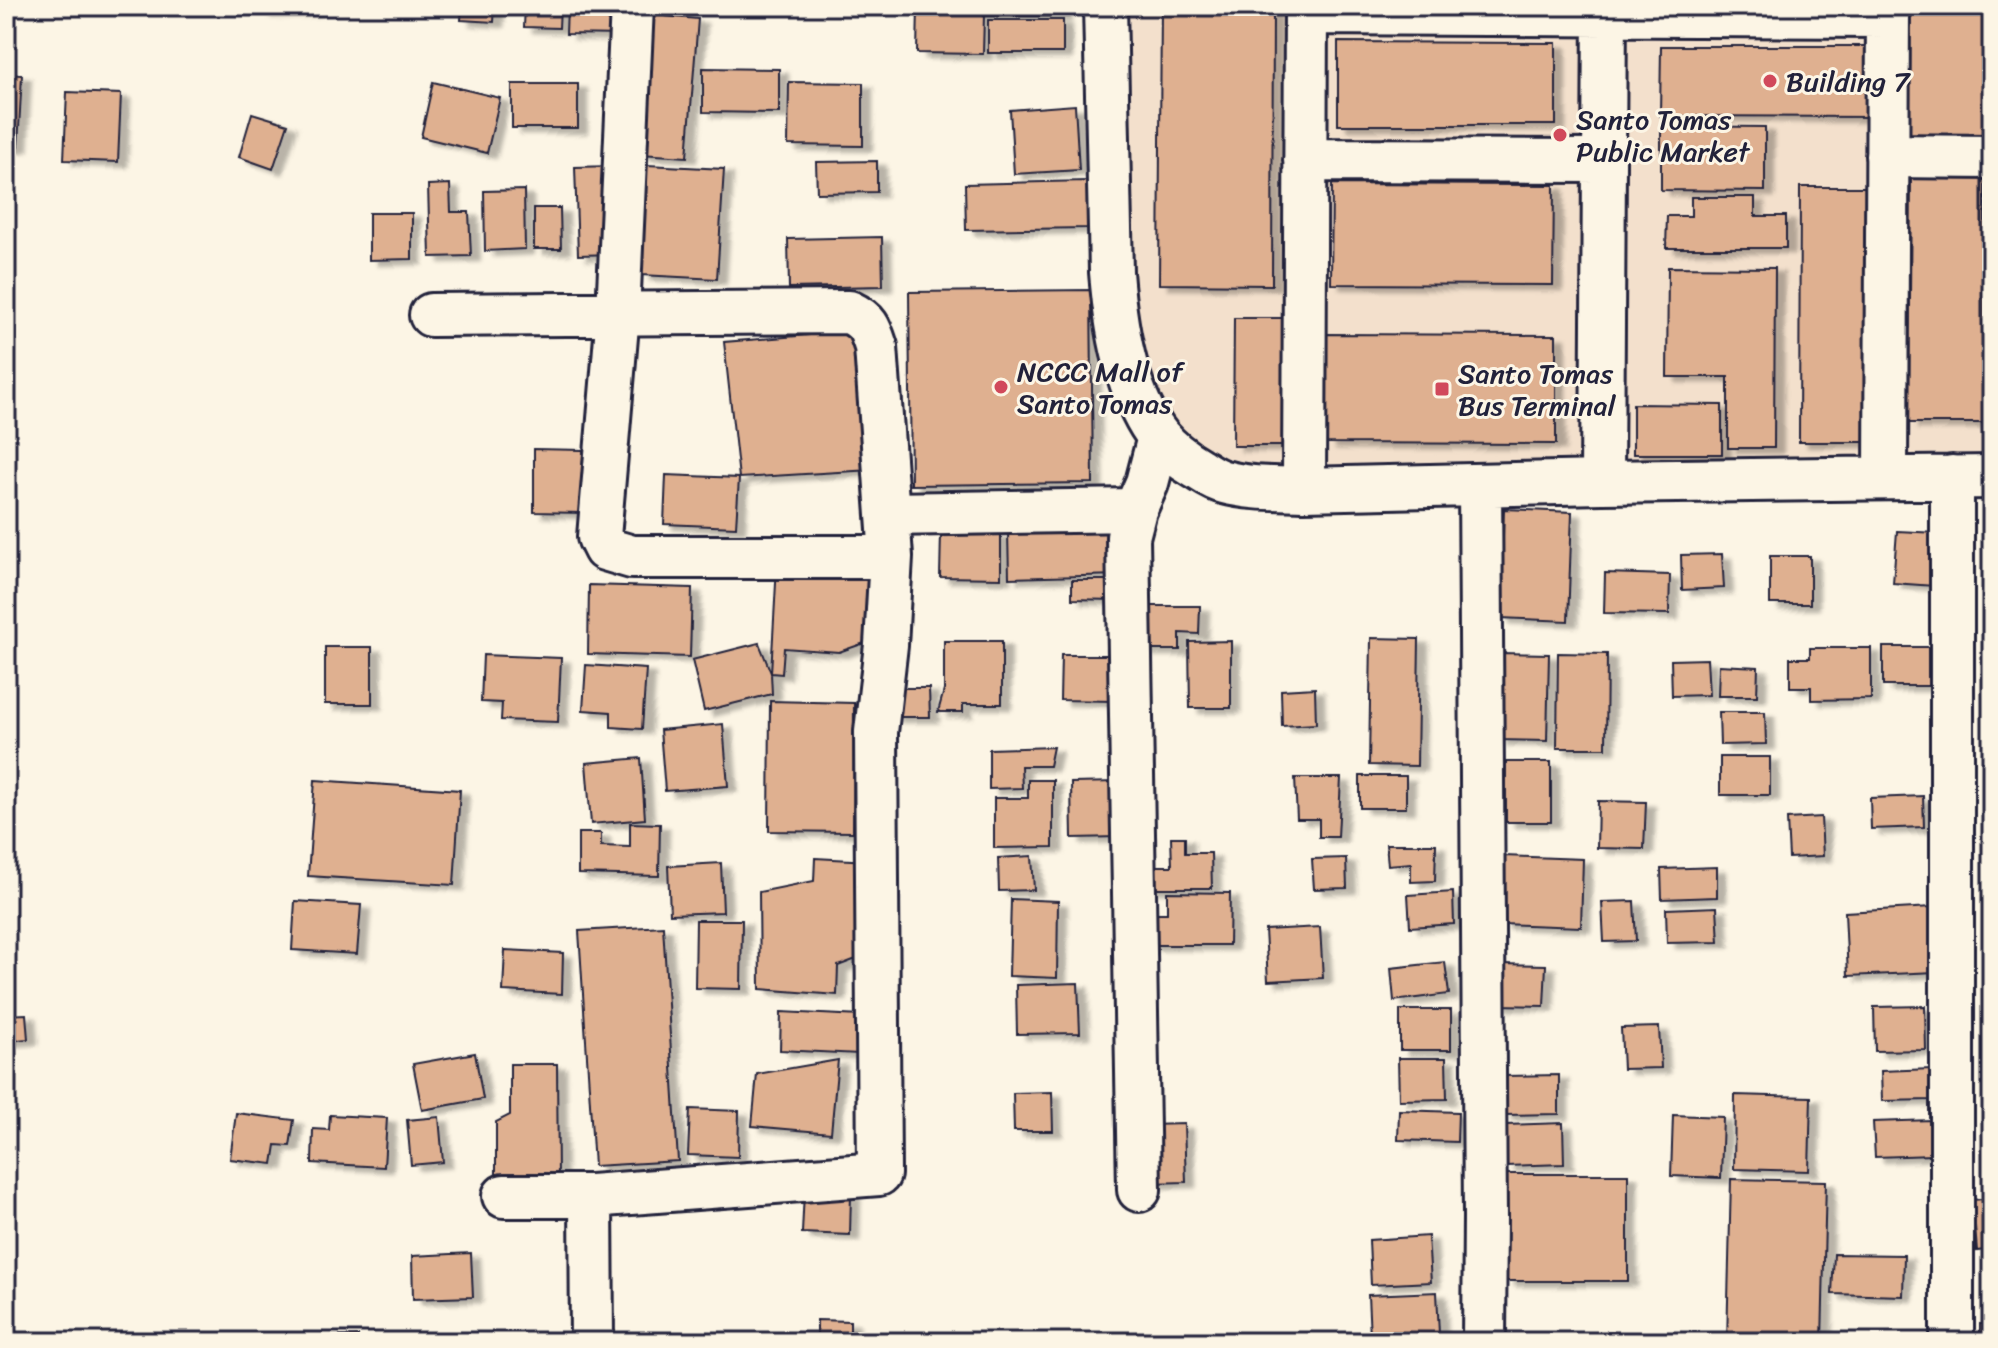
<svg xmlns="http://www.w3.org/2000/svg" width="1998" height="1348" font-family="Sriracha,sans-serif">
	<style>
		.built { fill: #f3e0cc }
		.building { fill: #dfb090; stroke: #22223b; stroke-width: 2; filter: url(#shadow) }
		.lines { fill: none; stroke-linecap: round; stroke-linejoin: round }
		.minor-casing { stroke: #22223b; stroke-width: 48 }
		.minor { stroke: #fcf5e5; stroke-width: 42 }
		.poi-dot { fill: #d1495b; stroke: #fcf5e5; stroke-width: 3 }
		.labels { text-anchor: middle; stroke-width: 6; stroke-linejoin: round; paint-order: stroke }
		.poi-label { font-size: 28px; fill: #22223b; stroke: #fcf5e5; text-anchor: start }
	</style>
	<defs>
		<filter id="shadow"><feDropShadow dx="9" dy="5" stdDeviation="2" flood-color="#0004"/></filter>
	</defs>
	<rect width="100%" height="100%" fill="#fcf5e5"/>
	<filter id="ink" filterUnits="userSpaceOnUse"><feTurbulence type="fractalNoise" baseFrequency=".0125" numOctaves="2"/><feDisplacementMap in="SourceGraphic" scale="16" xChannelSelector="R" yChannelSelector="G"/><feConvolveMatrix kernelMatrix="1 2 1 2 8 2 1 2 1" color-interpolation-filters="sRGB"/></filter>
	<g filter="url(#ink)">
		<path class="built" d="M1127 6H1992V458L1286 471 1223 462 1200 449 1179 428 1159 398 1144 359 1134 311 1131 265Z"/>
		<path class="building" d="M262 6H313V10L262 12Z
			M462 6H495L494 22 461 20Z
			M525 6H560L559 28 524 27Z
			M567 6H624L623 35 566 34Z
			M918 6H1062V16L984 15 983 54 917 53Z
			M1161 6H1273L1272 285 1159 284Z
			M1910 6H1986L1985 137H1909Z
			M652 15 698 19 687 157 640 154Z
			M988 20H1063V53H988Z
			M1338 42 1556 43V125H1338Z
			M1661 46H1880V117L1660 116Z
			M703 68 779 69V113L703 112Z
			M6 74 22 75 18 146 6 148Z
			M433 82 500 98 487 153 421 137Z
			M789 82 863 83V146L788 145Z
			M512 84H578V128H512Z
			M67 92 121 94 118 162 64 160Z
			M1075 105 1079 170 1014 174 1010 110Z
			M252 113 288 124 273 169 239 157Z
			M1661 126 1765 127V191L1661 190Z
			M877 161V192L817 193 816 162Z
			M647 165 724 169 717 279 641 275Z
			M612 166 615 254 578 255 575 167Z
			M1911 174H1985L1984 423H1909Z
			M1087 181V228L966 230 965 184Z
			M450 184 451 212H469L471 256 430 257 428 185Z
			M1332 184 1554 185 1553 285 1331 284Z
			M1800 187H1878L1877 442H1799Z
			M524 190 525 249 485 251 484 191Z
			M1691 197H1755V216H1786V248H1666L1667 216H1691Z
			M534 208H560L561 249H534Z
			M369 213H412V259L369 260Z
			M882 237 883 286 789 288 788 239Z
			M1668 267 1775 268 1774 448H1728V377H1667Z
			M1091 290 1093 483 911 485 909 292Z
			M1234 318H1294V446H1233Z
			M859 331 871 470 739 478 724 342Z
			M1327 334 1556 335V444L1327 443Z
			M1633 404 1722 405V454H1633Z
			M534 449 583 450 582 513 534 512Z
			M666 475 739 478 736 527 664 524Z
			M1504 509 1572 512 1568 621 1500 618Z
			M1118 530 1119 575 1009 578 1008 532Z
			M1897 531 1937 533 1934 586 1893 583Z
			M941 532 1001 533V578L940 577Z
			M1722 554 1724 588 1682 590 1681 555Z
			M1770 556H1810V604H1770Z
			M777 565 880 571 876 639 839 652 784 648 782 674 771 673Z
			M1605 573 1670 575 1669 614 1604 613Z
			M1072 580H1115L1114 600 1072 599Z
			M589 585 692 588 690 657 588 654Z
			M1142 606H1200L1199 634 1180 633V650H1142Z
			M1371 638 1419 639 1417 766 1369 765Z
			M944 641H1002V704H963V712H938L944 690Z
			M1231 641V708H1190L1189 642Z
			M759 643 771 673 772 694 704 711 692 660Z
			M325 647H372V704H325Z
			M1883 647H1928V686H1883Z
			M1810 648H1871V699L1811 700V687H1790V658H1810Z
			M1500 653 1549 654 1547 741 1498 740Z
			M1558 653 1607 654 1606 748H1557Z
			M483 655 561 658 558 722 501 720 502 703 481 702Z
			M1061 655H1113V701L1060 700Z
			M1707 659 1709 695 1672 696 1671 660Z
			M586 665 646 669 642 729 611 727V712L583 710Z
			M1719 665 1758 667 1757 696H1718Z
			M892 688H929L930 717H893Z
			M1315 688 1316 724 1282 726 1281 690Z
			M770 701 854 703 853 832 769 831Z
			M1719 712H1765L1766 744 1720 745Z
			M723 724 728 786 665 791 660 730Z
			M1053 747 1049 766H1021L1022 788 989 789V749Z
			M1720 757H1770V795H1720Z
			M641 758 645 819 591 824 586 763Z
			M1506 762H1551V822H1506Z
			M1360 776H1406V808H1360Z
			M1295 778H1341L1338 837H1319V819H1297Z
			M315 780 460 790 454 885 308 876Z
			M1028 780H1053V847L994 848V798H1028Z
			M1118 782 1119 837 1072 838 1071 783Z
			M1923 796 1924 827 1871 829 1870 798Z
			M1598 801 1646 802 1644 849 1597 848Z
			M1821 817 1823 856 1789 858 1787 819Z
			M630 823 660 824 659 876 578 874V833H601V846L630 847Z
			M1171 837H1185V853H1211L1212 888H1148V866H1172Z
			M1386 844H1436L1435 881 1411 882V863L1388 865Z
			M1032 856 1034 890 999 891 998 858Z
			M1504 856 1583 859 1581 927 1501 924Z
			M815 858 869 861 864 956 838 966 837 995 760 989 759 892 814 881Z
			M1346 858 1347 888 1314 889 1312 859Z
			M721 863 723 912 670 914 668 866Z
			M1717 867V897L1662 899 1661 869Z
			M1167 892 1230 893 1229 945H1149V913H1167Z
			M1453 892 1454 924 1410 927 1408 895Z
			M1011 899 1058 901 1057 978 1009 976Z
			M295 901 361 905 357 954 292 950Z
			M1634 901 1636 941 1604 942 1602 902Z
			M1717 907 1719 942 1667 943 1666 909Z
			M1932 907 1936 972 1848 976 1845 912Z
			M696 920H742L741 989 695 988Z
			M663 926 678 1161 594 1166 579 931Z
			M1320 927 1323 978 1268 981 1265 930Z
			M505 950 563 953 562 994 503 991Z
			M1445 962 1449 994 1394 1001 1391 968Z
			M1499 964 1546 965 1544 1006 1498 1005Z
			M1078 983 1080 1033 1017 1034 1016 985Z
			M1925 1006 1926 1050 1875 1051 1874 1007Z
			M1400 1010H1451V1050H1400Z
			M781 1012 861 1016 859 1054 780 1050Z
			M26 1014 28 1039 6 1041V1015Z
			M1659 1027 1661 1068 1623 1069 1621 1028Z
			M475 1053 483 1099 422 1110 413 1064Z
			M1398 1058H1446L1447 1099 1399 1100Z
			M838 1060 831 1133 752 1126 757 1074Z
			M510 1064H557L558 1179H496V1122L510 1115Z
			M1932 1069 1933 1100 1882 1101 1881 1071Z
			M1559 1075V1114L1503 1115V1076Z
			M1052 1092 1053 1131H1014L1013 1093Z
			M1735 1095 1811 1097 1809 1171 1734 1169Z
			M690 1109 739 1111 738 1157 688 1155Z
			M1399 1110 1458 1112 1457 1142 1398 1140Z
			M236 1113 294 1120 290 1146 276 1145 273 1164 230 1159Z
			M330 1115 387 1118 384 1167 312 1163 313 1129 329 1130Z
			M1673 1115 1723 1117 1721 1178 1671 1176Z
			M439 1117 443 1162 411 1165 407 1120Z
			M1932 1120 1933 1155 1875 1157 1873 1122Z
			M1563 1123 1564 1164 1506 1166 1505 1125Z
			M1184 1124 1186 1182 1151 1183 1149 1125Z
			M1506 1174H1628V1281H1506Z
			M1731 1179 1826 1181 1822 1342H1727Z
			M804 1192 851 1194 850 1235 802 1233Z
			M1992 1198V1249L1977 1251 1973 1200Z
			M1428 1236 1431 1282 1371 1285 1369 1240Z
			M471 1253 473 1297 413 1299 412 1256Z
			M1834 1254 1904 1255 1903 1296 1832 1294Z
			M1437 1292 1439 1334 1370 1337 1368 1295Z
			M817 1320 850 1321V1342H817Z
			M1980 1324H1992V1342H1980Z
			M358 1336V1342H304V1337Z
			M491 1339H579V1342H491Z"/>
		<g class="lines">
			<defs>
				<path id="minor" d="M632 6 618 313 599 537 605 549 632 557H891
					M1105 6 1111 272C1115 324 1126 395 1159 437 1169 449 1183 460 1197 468 1205 473 1214 480 1224 482 1250 489 1277 488 1304 489L1602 482 1992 477
					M1306 13 1888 16
					M1887 156 1992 157
					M1305 160 1604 161
					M431 315 849 312C868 321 870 328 876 347L891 557 886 645 876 732 879 1174 591 1196H504
					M1952 477V1342
					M1886 478 1888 6
					M1602 482 1605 6
					M1480 485 1485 1217 1484 1342
					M1304 489 1306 6
					M889 514 1135 510
					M1139 1190 1128 537 1135 510 1147 483 1159 437
					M591 1196 592 1342"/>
			</defs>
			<use href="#minor" class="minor-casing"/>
			<use href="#minor" class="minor"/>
		</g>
	</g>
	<g class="poi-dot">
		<circle cx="1770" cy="81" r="8"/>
		<circle cx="1560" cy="135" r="8"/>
		<circle cx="1001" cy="387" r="8"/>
		<rect x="1434" y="381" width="16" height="16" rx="4"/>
	</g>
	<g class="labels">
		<g class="poi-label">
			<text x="1786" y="91">Building 7</text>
			<text x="1576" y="129">Santo Tomas<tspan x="1576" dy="32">Public Market</tspan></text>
			<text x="1017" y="381">NCCC Mall of<tspan x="1017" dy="32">Santo Tomas</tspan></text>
			<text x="1458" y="383">Santo Tomas<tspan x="1458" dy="32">Bus Terminal</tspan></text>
		</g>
	</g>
	<rect width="1998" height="1348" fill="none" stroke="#fcf5e5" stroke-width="32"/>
	<rect x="16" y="16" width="1966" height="1316" fill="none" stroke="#22223b" stroke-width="3" filter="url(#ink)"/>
</svg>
